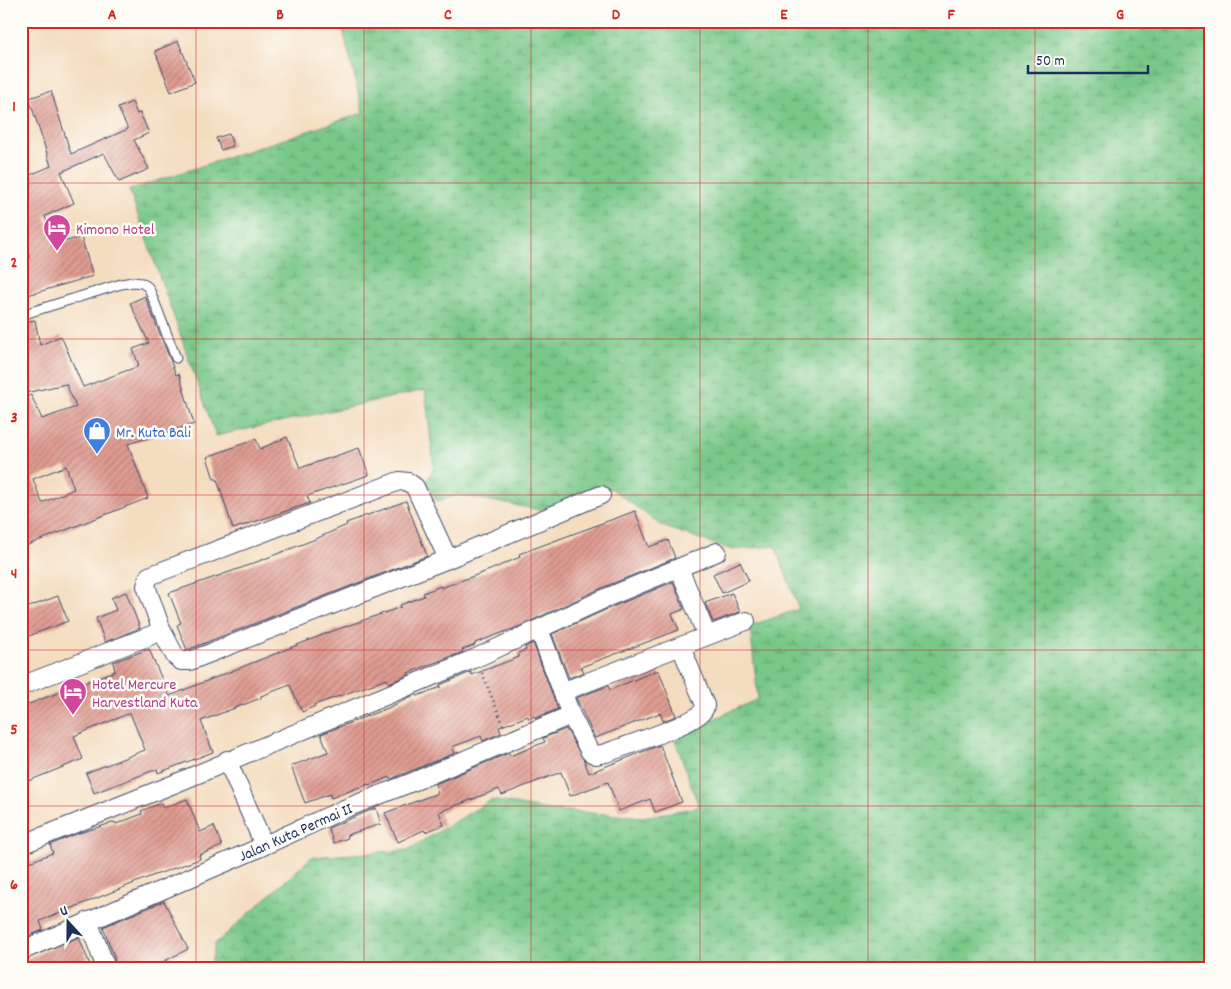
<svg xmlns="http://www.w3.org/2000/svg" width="1231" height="989" font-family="Dekko,sans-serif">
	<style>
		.wetland { fill: url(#wetland-marsh); stroke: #4a7c73 }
		.building { fill: url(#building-hatch); fill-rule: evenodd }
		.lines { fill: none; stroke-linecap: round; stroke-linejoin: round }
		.lane-casing { stroke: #3c496d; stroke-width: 11 }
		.street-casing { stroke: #3c496d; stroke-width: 20 }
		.path { stroke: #3c496d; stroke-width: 3; stroke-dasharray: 1 4; stroke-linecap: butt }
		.lane { stroke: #fff; stroke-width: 9 }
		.street { stroke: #fff; stroke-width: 18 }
		.grid { fill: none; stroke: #d62828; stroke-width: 1; stroke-opacity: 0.55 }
		.labels { text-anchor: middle; stroke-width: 5; stroke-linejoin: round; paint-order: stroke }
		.hotel-label { font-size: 16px; fill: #b23c85; stroke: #fdfcf7; text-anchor: start }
		.shop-label { font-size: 16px; fill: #366cbe; stroke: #fdfcf7; text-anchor: start }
		.street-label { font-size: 16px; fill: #1b2f5e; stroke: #fdfcf7 }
		.neatline { fill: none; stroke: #d62828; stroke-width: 2 }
		.grid-label { font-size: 16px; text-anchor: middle; font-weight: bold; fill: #d62828 }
	</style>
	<defs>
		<pattern id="wetland-marsh" width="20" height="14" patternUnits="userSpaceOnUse" patternTransform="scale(1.25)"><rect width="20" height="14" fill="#79c888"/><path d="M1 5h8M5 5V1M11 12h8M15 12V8" fill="none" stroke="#62a372"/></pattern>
		<pattern id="building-hatch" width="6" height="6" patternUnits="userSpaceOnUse" patternTransform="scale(1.25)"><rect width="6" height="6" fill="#e09c91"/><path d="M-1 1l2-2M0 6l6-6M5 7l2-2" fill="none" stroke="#b5807a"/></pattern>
	</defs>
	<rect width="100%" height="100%" fill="#fdfcf7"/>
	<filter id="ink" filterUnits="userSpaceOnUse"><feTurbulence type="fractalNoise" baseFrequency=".02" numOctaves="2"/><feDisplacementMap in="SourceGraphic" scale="10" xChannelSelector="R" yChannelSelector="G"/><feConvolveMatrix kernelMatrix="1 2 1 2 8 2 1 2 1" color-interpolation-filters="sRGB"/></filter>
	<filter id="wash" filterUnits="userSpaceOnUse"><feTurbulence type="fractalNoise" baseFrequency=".0096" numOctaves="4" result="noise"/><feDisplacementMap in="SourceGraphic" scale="20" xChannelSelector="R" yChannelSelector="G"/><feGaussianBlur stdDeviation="1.12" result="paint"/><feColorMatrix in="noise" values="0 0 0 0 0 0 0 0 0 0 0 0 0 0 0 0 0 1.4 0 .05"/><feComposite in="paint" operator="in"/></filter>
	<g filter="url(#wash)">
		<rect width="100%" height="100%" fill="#f4ddbf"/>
		<path class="wetland" d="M341 21H1210V968H210L215 944 312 857 408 850 491 800 543 809 643 817 699 807 674 737 758 699 750 626 799 609 775 546 732 550 662 526 611 488 540 510 459 495 437 501 426 482 434 468 425 390 216 436 129 190 363 113Z"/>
		<g id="blocks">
			<path class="building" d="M178 41 195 82 171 92 155 51Z
				M51 91 71 154 128 129 118 108 132 102 137 114 140 113 149 133 134 140 149 169 119 182 104 153 61 172 74 203 45 216 53 245 81 237 93 276 21 297V262L30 259 21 229V179L51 166 29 98Z
				M229 134 233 146 221 150 216 138Z
				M145 296 176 375 179 374 194 424 128 444 148 498 25 546 21 537V399L31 395 42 419 76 407 66 384 25 393 21 377V323L35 320 40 345 61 336 83 387 139 366 133 349 149 343 130 303ZM66 466 74 489 42 503 33 479Z
				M287 437 300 468 359 448 369 475 307 496 310 503 233 529 217 479H214L207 457 256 439 260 449Z
				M406 501 427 556 187 650 177 625 181 623 169 593 241 568 313 540 347 525 346 523Z
				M635 511 649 547 668 540 675 558 604 587 518 627 475 643V645L462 650 463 652 408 673 409 675 389 683 387 679 314 705 315 706 302 712 290 685 261 696V698L201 721 213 752 158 773 157 769 94 793 86 773 145 750 130 713 74 736 83 759 21 784V707L115 671 113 662 149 649 169 696 330 632 401 607 400 605 424 596 423 593 441 586V588L490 570 520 557 519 554Z
				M740 562 749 581 722 593 713 574Z
				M673 582 684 609 672 614 679 630 581 667 584 672 569 678 552 634 612 607Z
				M126 592 140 628 105 642 96 618 116 610 111 598Z
				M732 593 740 612 713 622 705 603Z
				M58 596 68 621 21 639V610Z
				M533 643 558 709 536 718 535 716 529 719 528 716 499 727 501 733 483 741 481 736 452 747 455 753 391 779 390 777 369 785 368 784 331 798 330 794 305 803 291 766 328 752 321 734 388 708 416 694 417 696 441 687 440 685 471 672 472 675 519 657 518 653 526 650 525 647Z
				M655 671H659L676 716 663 721 660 713 595 738 576 698 608 686 610 690Z
				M566 729 584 760 589 773 660 745 682 802 655 812 650 799 619 811 608 782 570 796 561 772 502 795 499 789 439 812 444 825 425 832 424 830 398 842 385 813 438 793 435 784 509 753 510 756 545 742 543 738Z
				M187 799 200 832 214 826 222 846 199 855 200 859 152 876 40 921 43 930 21 939V865L53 853 50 845 76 834 115 822 116 824 142 814 141 811 161 803 163 808Z
				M376 808 381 824 347 835 348 838 334 843 328 828Z
				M164 901 188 949 151 968H116L114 956 103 927Z
				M79 937 90 965 93 964 95 968H21V961Z"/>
		</g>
	</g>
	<g filter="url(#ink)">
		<use href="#blocks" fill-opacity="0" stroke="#3c496d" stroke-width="1"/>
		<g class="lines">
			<defs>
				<path id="lane" d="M21 315 121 284 133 282 142 283 148 287 151 293 176 358"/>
				<path id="street" d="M448 559 415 487 408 482 399 481 149 576 146 586 162 631 175 656 181 661H190L448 559 601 495
					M679 568 707 636
					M539 629 571 715 590 752 596 755 606 753C624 746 692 725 702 712 704 710 705 707 705 705L681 647
					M21 686 162 631
					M562 692 746 621
					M227 760 264 845
					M21 845 174 784 476 658 608 597 717 552
					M88 921 106 968
					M21 951 252 851 344 809 415 781 571 715"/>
			</defs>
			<use href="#lane" class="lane-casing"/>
			<use href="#street" class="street-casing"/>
			<path class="path" d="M482 673 504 727"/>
			<use href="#lane" class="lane"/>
			<use href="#street" class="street"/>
		</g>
	</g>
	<path class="grid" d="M196 21V968M364 21V968M531 21V968M700 21V968M868 21V968M1035 21V968M21 183H1210M21 339H1210M21 495H1210M21 650H1210M21 806H1210"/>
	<defs>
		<symbol id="hotel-pin" viewBox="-11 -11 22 30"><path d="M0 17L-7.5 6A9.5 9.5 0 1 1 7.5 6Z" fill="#d1479c" stroke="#fdfcf7"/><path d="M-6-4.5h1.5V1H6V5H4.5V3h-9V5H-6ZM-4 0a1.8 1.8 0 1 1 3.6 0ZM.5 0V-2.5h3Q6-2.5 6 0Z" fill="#fff"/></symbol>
		<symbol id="shop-pin" viewBox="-11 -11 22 30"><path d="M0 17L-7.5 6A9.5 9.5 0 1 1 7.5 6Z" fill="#3f7fe0" stroke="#fdfcf7"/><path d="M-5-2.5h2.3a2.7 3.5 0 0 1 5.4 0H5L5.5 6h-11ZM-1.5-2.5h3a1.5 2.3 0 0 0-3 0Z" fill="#fff"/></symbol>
	</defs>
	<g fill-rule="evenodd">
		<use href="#hotel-pin" x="41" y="212" width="32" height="43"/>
		<use href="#shop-pin" x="81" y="415" width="32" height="43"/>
		<use href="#hotel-pin" x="57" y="676" width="32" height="43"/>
	</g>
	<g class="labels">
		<g class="hotel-label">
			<text x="76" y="234">Kimono Hotel</text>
			<text x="92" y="689">Hotel Mercure<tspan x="92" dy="18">Harvestland Kuta</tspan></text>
		</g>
		<g class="shop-label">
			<text x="116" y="437">Mr. Kuta Bali</text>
		</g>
		<g class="street-label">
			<text transform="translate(295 831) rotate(-24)" y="6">Jalan Kuta Permai II</text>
		</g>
	</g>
	<rect width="1231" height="989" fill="none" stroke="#fdfcf7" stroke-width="55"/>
	<g transform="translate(68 922) rotate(339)" stroke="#fdfcf7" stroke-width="4" paint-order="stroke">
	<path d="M0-4L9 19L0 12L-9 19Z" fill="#1b2f5e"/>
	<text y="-8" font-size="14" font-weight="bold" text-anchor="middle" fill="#1b2f5e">U</text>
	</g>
	<path d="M1028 65v8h120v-8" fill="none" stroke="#1b2f5e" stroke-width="2.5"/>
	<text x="1036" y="65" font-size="15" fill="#1b2f5e" stroke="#fdfcf7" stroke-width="4" paint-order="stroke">50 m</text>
	<rect x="28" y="28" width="1176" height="934" class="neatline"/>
	<g class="grid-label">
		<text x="112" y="19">A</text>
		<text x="280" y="19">B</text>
		<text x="448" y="19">C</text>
		<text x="616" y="19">D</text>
		<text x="784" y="19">E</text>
		<text x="951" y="19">F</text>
		<text x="1120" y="19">G</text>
		<text x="14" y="111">1</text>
		<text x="14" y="267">2</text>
		<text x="14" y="422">3</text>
		<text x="14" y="578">4</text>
		<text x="14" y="734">5</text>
		<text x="14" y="889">6</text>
	</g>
</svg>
